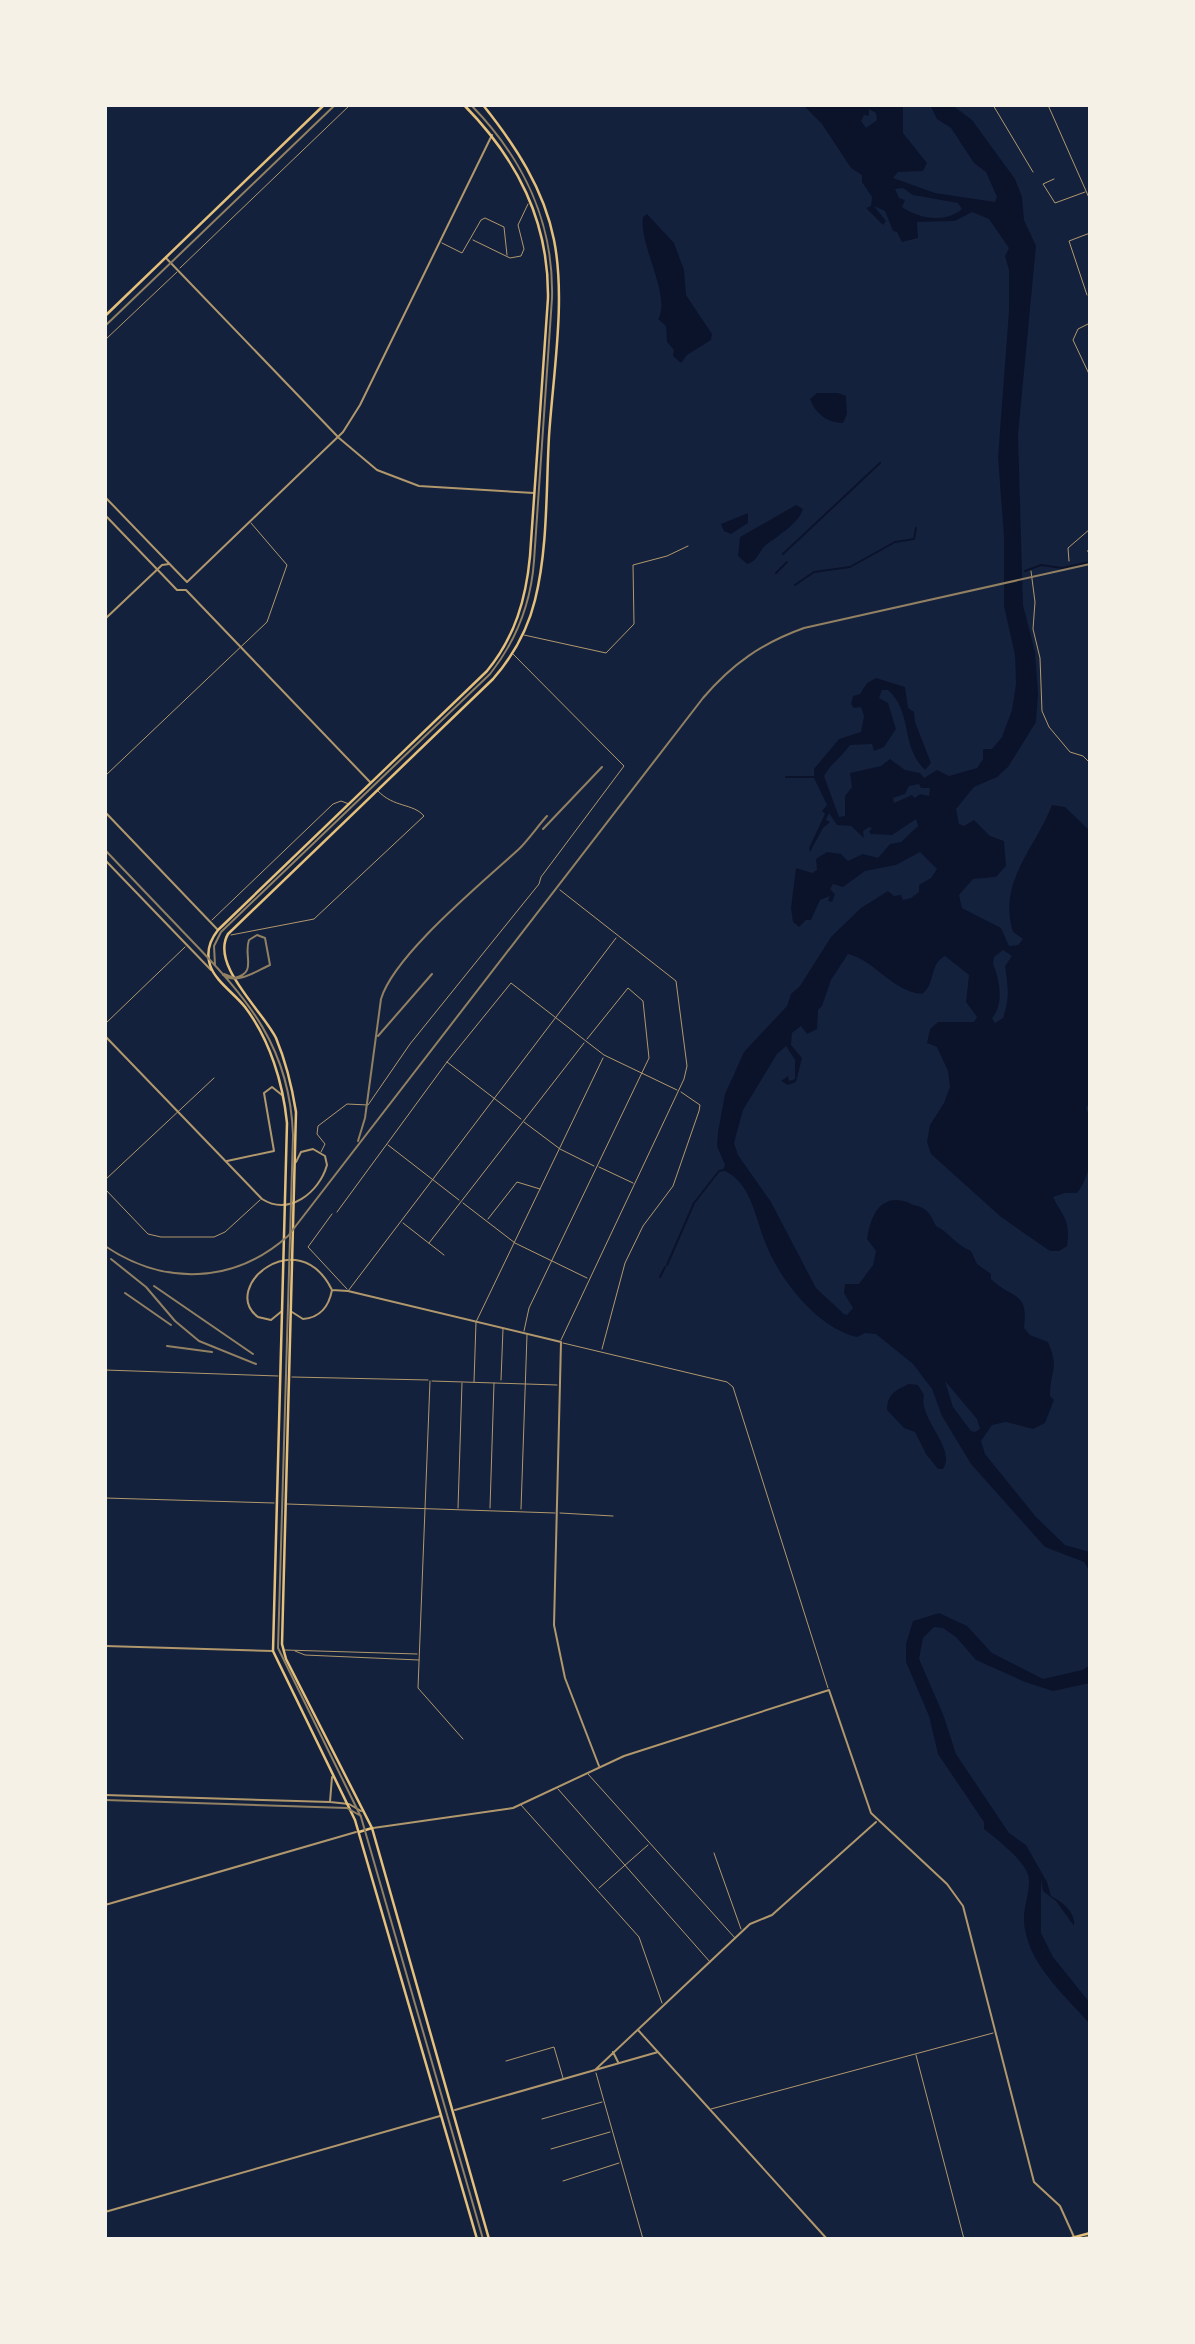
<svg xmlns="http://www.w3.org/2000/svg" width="1195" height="2344" font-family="'Times New Roman',serif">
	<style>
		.water { fill: #0b132b; fill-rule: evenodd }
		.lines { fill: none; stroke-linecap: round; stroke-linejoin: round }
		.stream { stroke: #0b132b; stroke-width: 2 }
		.service { stroke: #b1986c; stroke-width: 1 }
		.minor { stroke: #b1986c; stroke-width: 1 }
		.tertiary { stroke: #b1986c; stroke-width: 2 }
		.primary { stroke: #e5c07b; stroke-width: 2.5 }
		.tram { stroke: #918062; stroke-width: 2 }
		.rail { stroke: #918062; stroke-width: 2 }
	</style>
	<rect width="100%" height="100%" fill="#14213d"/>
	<path class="water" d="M803 105H903V133L927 163 923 171 898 172 893 178 935 193 995 202 997 197 986 172 974 163 951 128 937 119 930 105H952L972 120 1015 179 1022 197 1024 220 1036 246 1018 435 1023 605 1035 652 1038 694 1036 722 1008 767 997 777 974 787 956 809 959 824 964 826 974 820 990 836 1004 841 1006 866 996 877 973 879 959 895 962 908 1001 928 1009 946 1018 945 1023 939 1013 932C997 882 1036 847 1052 805L1065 807 1090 831V1101L1086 1108C1097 1132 1093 1174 1077 1193H1065L1053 1197C1063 1217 1071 1220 1067 1246L1059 1251H1050L1001 1217 931 1154 927 1142 930 1125 944 1103 950 1087 948 1071 937 1047 927 1043 930 1029 938 1022H974L977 1017 966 1002 969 975 945 956C929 964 936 984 922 994 891 991 876 961 848 954L831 980 822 1006 818 1010 817 1029 807 1034 801 1026 792 1033 791 1045 802 1058 796 1082 788 1085 781 1081 788 1076 789 1081 795 1079V1060L786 1046 777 1054 743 1110 734 1143 738 1155 771 1202 816 1288 844 1314 847 1315 853 1308 844 1293 845 1284H859L873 1265 876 1251 867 1239C870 1220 878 1195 903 1201 907 1201 910 1204 914 1205 927 1208 930 1213 936 1226 950 1233 956 1245 971 1251L977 1264 991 1274V1279C1012 1300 1029 1290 1024 1328L1030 1335 1048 1342C1060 1370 1050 1369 1050 1396L1054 1400 1045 1423 1033 1429 1006 1422 992 1425 981 1441 985 1454 1036 1517 1065 1545 1090 1552V1572L1084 1562 1045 1547 971 1464 942 1416 932 1389 913 1364 876 1334 865 1333 857 1337C817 1328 779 1279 765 1242 755 1217 751 1182 723 1170L725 1165 717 1146 718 1132 725 1094 744 1052 787 1006 791 994 800 986 831 937 861 908 888 891 894 896 901 895 903 900 911 898 919 892V885L931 878 937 869 920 852 896 865 865 871 843 887 833 884 830 889 835 894 832 902 828 901 830 896 820 900 811 920H806L799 927 793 922 791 908 796 868 812 873 817 870 816 859 827 852 841 854 848 861 863 854 878 858 890 844 901 842 918 826 916 819 892 835 871 834 869 832 872 828 869 827 863 831 864 838 851 826 837 825 829 813 826 820 830 822 823 828 810 852 809 848 825 814 822 811 827 805 814 778V769L839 739 861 732 864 716 861 707 854 708 851 704 853 696 860 694 867 683 876 678 905 687 908 708 914 712 915 722 931 763 925 770C900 746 913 712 888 690H882L879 698 888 703 896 729 884 747 874 751 872 744 850 745C842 757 831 763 824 776L839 817 845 816V796L852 787 850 773 881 766 890 759 905 770 920 773 924 778 937 770 949 776 977 768 983 759V749H992L1002 737 1012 710 1016 684 1015 655 1004 606V537L998 457 1009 311V270L1005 256 1009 248 989 219 972 212 955 221 917 222 918 238 902 242 897 232 893 231 885 211 874 206 886 221 883 225 866 208 871 206 872 197 862 182V175L851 168 822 124ZM869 109 876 113 877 120 866 128 861 121 864 115 869 116ZM903 188 913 195 958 203 962 209C944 224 918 218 902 207L905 200 899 198 895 189ZM919 784 921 788H930L929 796 920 794 915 798 912 795 894 803 893 798 905 794 909 786ZM1003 950 1012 956 1005 966C1008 989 1010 996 1003 1018L995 1023 992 1018C1005 1004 999 978 993 964L994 957ZM945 1381 977 1419 980 1429 975 1432 971 1431 953 1407Z
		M647 214 674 243 684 270 686 295 712 334 711 340 687 355 681 363 673 356 674 350 667 342 666 326 658 319C672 297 638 243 643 217Z
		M817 393H838L846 396 847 414 843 423C827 423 815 413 810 399Z
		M796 505 803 509C799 523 778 536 767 544 758 551 759 561 747 564L738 556 740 537Z
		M748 513V523L731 534 724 531 721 524Z
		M909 1384 918 1385 924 1395C918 1419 957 1448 943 1469H938L926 1454 915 1432 904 1428 887 1410C887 1394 896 1390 909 1384Z
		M939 1613 967 1626 992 1653 1043 1679 1082 1670 1090 1665V1683L1053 1691 1025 1682 976 1660 956 1637 943 1628 934 1627 923 1638 919 1659 943 1714 956 1754 1009 1833 1026 1845 1047 1882 1051 1896C1062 1902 1076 1912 1074 1926L1056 1901 1043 1891 1041 1880V1933L1053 1957 1090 2003V2024C1068 1999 1036 1971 1027 1938 1019 1911 1029 1903 1029 1880 1029 1863 996 1839 984 1829V1822L938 1754 929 1716 906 1662V1644L913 1621Z"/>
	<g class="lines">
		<path class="stream" d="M783 554 880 463
			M1025 571 1041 565 1062 568 1090 562
			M776 573 787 562
			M795 585 814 572 850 567 895 542 914 539 916 528
			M786 777H814
			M667 1265 694 1203 719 1171 724 1170
			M660 1277 665 1267"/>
		<path class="service" d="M473 240 510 258 521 256 524 249 518 225 528 204
			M442 243 462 253 481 220 485 218 504 227 507 255
			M1069 561 1068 548 1090 529
			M332 1214 308 1247 347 1289"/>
		<path class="minor" d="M993 105 1033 172
			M1048 105 1090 200
			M1054 179 1043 184 1055 203 1085 192
			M180 268 350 105
			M1087 295 1069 241 1090 233
			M1090 323 1078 329 1073 340 1090 376
			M105 340 177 272
			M1031 571 1035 602 1033 629 1040 658 1042 711 1049 727 1070 752 1083 756 1090 763
			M524 635 606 653 634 624 633 565 667 556 688 546
			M105 776 267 622 287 565 251 523
			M560 890 676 981 687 1066 684 1079 561 1340
			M212 920 333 804 341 801 349 804
			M231 935 314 919 424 816C413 803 394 808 378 791
			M105 1024 185 947
			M447 1062 521 1119
			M524 1122 560 1149 594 1166
			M388 1145 459 1200
			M321 1152 325 1144 317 1134 318 1126 347 1104 368 1105 410 1044 539 884 541 877 624 766 512 653
			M599 1167 633 1183
			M105 1180 214 1078
			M105 1189 148 1234 161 1237H214L225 1232 260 1200
			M463 1203 515 1243 587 1278
			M337 1212 447 1062 511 983 604 1055 677 1090
			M488 1219 517 1182 540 1189
			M403 1223 444 1255
			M429 1243 584 1043
			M348 1291 616 938
			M524 1331 529 1308 649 1058 643 1001 628 988 587 1039
			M563 1343 727 1382 733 1387 828 1688
			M602 1349 625 1263 643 1226 673 1186 699 1111 700 1105 681 1092
			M105 1370 278 1376
			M292 1377 428 1380
			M501 1380 503 1329
			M430 1381 418 1688 463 1739
			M432 1381 557 1385
			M474 1382 476 1322 603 1058
			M105 1498 274 1503
			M287 1504 555 1513
			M458 1508 462 1383
			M490 1508 494 1383
			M521 1509 527 1335
			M560 1513 613 1516
			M285 1650 417 1654
			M295 1651 305 1655 419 1660
			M588 1774 735 1938
			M558 1789 710 1962
			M521 1805 639 1937 662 2003
			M714 1853 741 1929
			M599 1888 648 1845
			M916 2055 964 2239
			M506 2061 554 2047 563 2078
			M596 2073 643 2239
			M711 2109 993 2033
			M542 2119 602 2102
			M551 2149 610 2132
			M563 2181 619 2163"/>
		<path class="tertiary" d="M166 258 339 438 377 470 419 486 534 493
			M105 497 187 582
			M105 515 177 590H186L370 782
			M187 582 343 432 360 405 492 135
			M105 619 162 565 169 564
			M105 812 217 929
			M105 860 211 970
			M105 1036 262 1199C289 1216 319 1193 327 1165L325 1156 313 1149 301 1152 296 1162
			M227 1161 274 1151 264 1093 272 1087 282 1095
			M332 1290 348 1291 561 1342 554 1625 565 1678 599 1766
			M282 1311 271 1320 258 1317C219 1288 298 1221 332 1290 329 1306 320 1318 303 1319L292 1312
			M105 1646 272 1651
			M105 1795 330 1802 349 1804 361 1811
			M330 1802 332 1777
			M373 1828 513 1808 624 1756 829 1690 871 1813 947 1884 963 1906 1034 2182 1060 2206 1074 2237
			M105 1905 356 1832
			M638 2030 827 2239
			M613 2052 618 2062
			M595 2070 750 1924 772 1915 876 1822
			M455 2110 658 2052
			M105 2212 440 2116"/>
		<path class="primary" d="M464 105C517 159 549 221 548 298L530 556C526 599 515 637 487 671L218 930C210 940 206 952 210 965 215 981 235 994 245 1007 270 1040 283 1083 287 1123L273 1651 355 1820 477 2239
			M483 105C515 145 544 189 554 240 566 300 553 375 549 436 546 489 548 548 535 600 528 629 513 656 493 679L228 934C210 965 262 1010 276 1038 286 1062 292 1087 296 1112L282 1644 286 1659 372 1828 489 2239
			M105 316 324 105
			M359 1832 372 1828
			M1068 2239 1090 2233"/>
		<path class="tram" d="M105 326 335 105
			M105 850C134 880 162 910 191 940 249 1000 290 1048 293 1135L278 1648 361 1817 483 2239
			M215 965 214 946 221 932 490 674C516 641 531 603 534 561L552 298C554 223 523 158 471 105
			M223 975C237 985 256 971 270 965L265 938 257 935 249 940C243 956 258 973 234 978L224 974
			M105 1800 347 1808 361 1816
			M1080 2239 1090 2236"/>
		<path class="rail" d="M1088 551H1090
			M543 829 602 767
			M378 1036 432 974
			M358 1141 365 1118 381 999C394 955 482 883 519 849 529 839 537 827 547 816
			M105 1246C164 1286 234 1284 288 1236L703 698C732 664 762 643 804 628L1090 564
			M111 1259 146 1287 175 1321 199 1341 256 1364
			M154 1286 253 1354
			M125 1293 171 1325
			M167 1346 212 1352"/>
	</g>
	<rect width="1195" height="2344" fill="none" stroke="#f6f1e7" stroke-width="214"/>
</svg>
